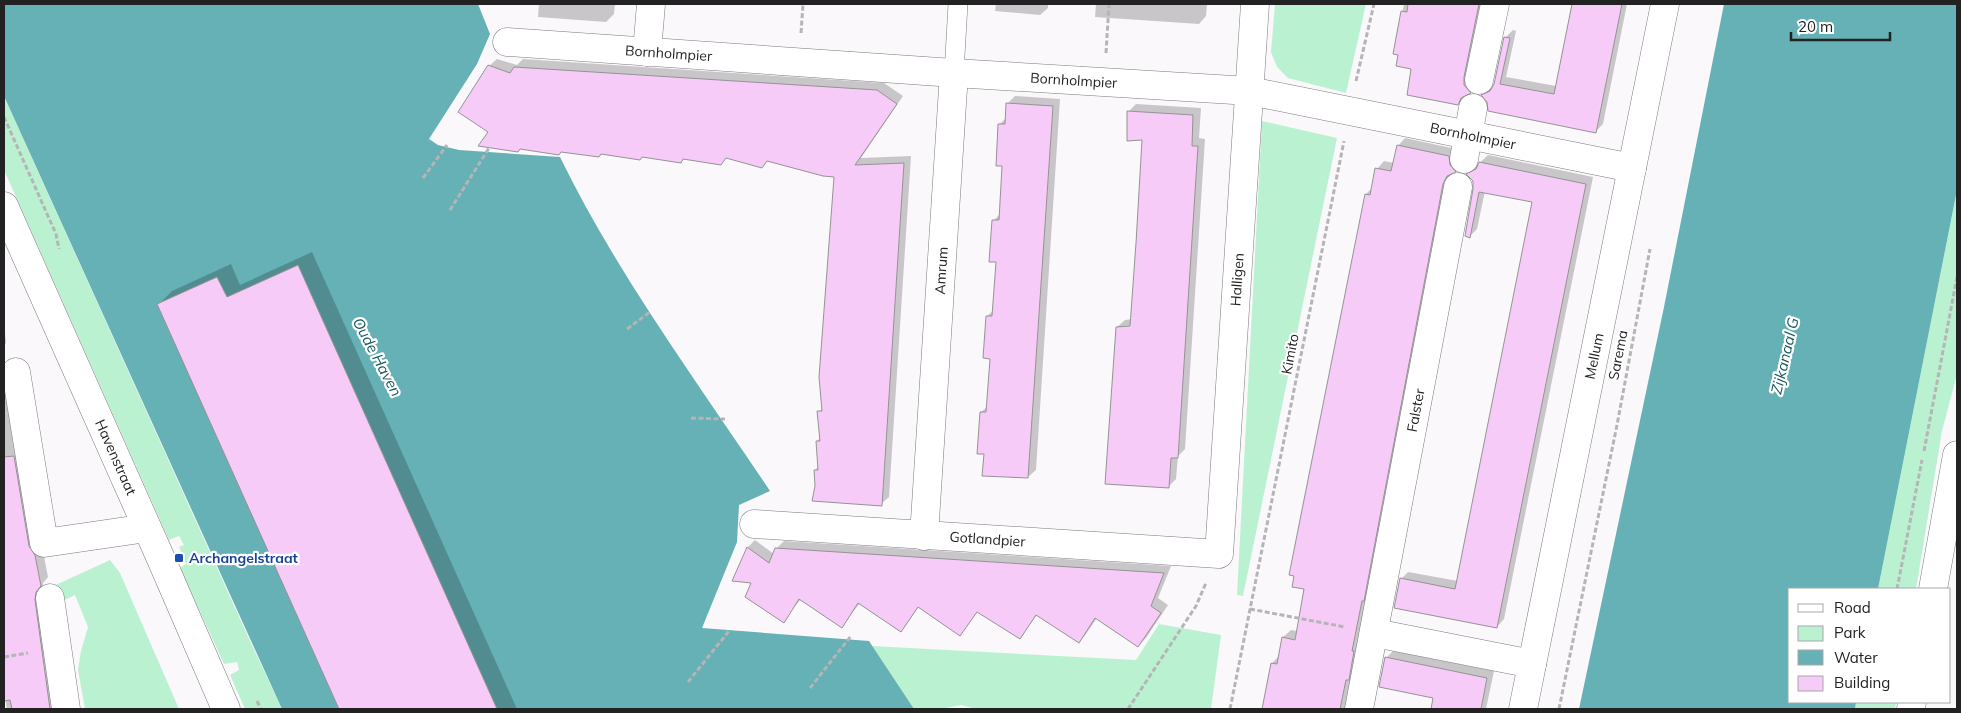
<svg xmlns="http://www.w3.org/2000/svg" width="1961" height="713" font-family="Mulish,sans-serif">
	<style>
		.green { fill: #baf2d1 }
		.water { fill: #66b1b5 }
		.shadow { fill: #0003 }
		.building { fill: #f7cbf7; stroke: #959395 }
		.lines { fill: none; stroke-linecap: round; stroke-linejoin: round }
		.service-casing { stroke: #7b797c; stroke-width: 20 }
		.minor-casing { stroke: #7b797c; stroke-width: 29 }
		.path { stroke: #b5b4b6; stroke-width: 3; stroke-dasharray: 5 2.5; stroke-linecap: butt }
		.service { stroke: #fff; stroke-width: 19 }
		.minor { stroke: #fff; stroke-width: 28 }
		.transit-dot { fill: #1a4fb4; stroke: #fff; stroke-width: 2 }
		.labels { text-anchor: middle; stroke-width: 4.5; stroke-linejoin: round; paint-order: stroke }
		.street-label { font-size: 14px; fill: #232223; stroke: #fff }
		.transit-label { font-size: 14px; font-weight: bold; fill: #164399; stroke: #fff; text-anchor: start }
		.water-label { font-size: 15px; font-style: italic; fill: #16575a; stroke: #fff }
	</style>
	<rect width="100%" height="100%" fill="#faf8fb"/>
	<path class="green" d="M1275 4H1366L1346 93 1288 78 1277 67 1271 52Z
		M4 96 250 641 282 709H245L230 675 239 670 237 662 224 664 180 568 186 564 179 547 184 545 179 536 169 540 4 170Z
		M1262 121 1337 138 1243 596 1237 595Z
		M1957 190V374L1942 431 1916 589H1878Z
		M110 560 120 573 179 709H85L78 670 81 651 88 627 75 595 54 605 49 588Z
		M1159 624 1221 635 1211 709H976L961 705 941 709H914L872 646 1136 660Z
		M1856 702H1896L1895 709H1855Z"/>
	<path class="water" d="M4 4H478L490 34 477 64 429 139 438 145 459 150 560 157C617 274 698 383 770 491L739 505 737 542 702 628 869 641 914 709H282L4 96Z
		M1724 4H1957V190L1878 589H1790V702H1856L1855 709H1579L1664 307Z"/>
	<path class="shadow" d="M539 4H615L614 14 606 22 538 17Z
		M884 4H912L910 5Z
		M996 4H1048V8L1040 15 995 11Z
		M1096 4H1207L1206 16 1199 24 1095 17Z
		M1404 4H1485L1478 85 1457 104 1413 68 1399 54 1394 53Z
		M1573 4H1627L1603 124 1596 131 1489 102 1483 95 1494 86 1505 38 1513 30 1516 31 1506 77 1556 86Z
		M497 59 517 65 523 59 884 83 903 96 861 158 911 156 889 497 881 504 816 486 815 470 819 466 817 441 821 437 819 412 823 407 835 175 768 160 762 167 727 157 721 164 683 158 561 150 489 132V66Z
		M1015 96 1060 99 1036 470 1028 477 985 453 981 412 988 406 991 357 987 316 994 310 997 261 993 221 1000 214 1003 165 999 125 1007 117V104Z
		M1136 104 1201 108 1199 138 1205 139 1185 449 1178 456 1176 479 1169 486 1117 327 1125 320 1132 319 1143 139 1128 112Z
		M1405 138 1456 149 1463 164 1450 175 1371 592 1346 709H1263L1272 663 1279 656 1283 637 1291 630 1297 631 1366 194 1373 187 1377 169 1384 161 1394 163 1398 146Z
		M1488 155 1593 177 1504 619 1497 627 1401 579 1408 572 1458 581 1534 201 1485 191 1477 229 1470 236 1475 189 1474 181 1468 174Z
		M312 252 517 709H340L158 305 172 291 231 264 240 285Z
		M4 297 5 313 4 314Z
		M4 323 6 343 4 345Z
		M11 389 48 577 43 583 42 592 60 709H7L4 693V391Z
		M755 540 774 554 776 549 784 541 1171 566 1158 598 1168 605 1146 638 1138 646 1097 618 1086 634 1079 642 1037 615 1019 638 978 611 960 634 919 606 901 631 860 603 841 627 801 599 783 621 753 582 734 580 748 547Z
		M1393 651 1494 671 1486 709H1432L1434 697 1386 658Z"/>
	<path class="building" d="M1408 4H1479L1464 77V85L1471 93 1461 98 1458 105 1407 95 1411 69 1396 66 1398 55 1393 54 1401 11 1407 12Z
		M1572 4H1622L1596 133 1488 111 1487 102 1481 95 1490 91 1494 84 1504 37 1510 38 1500 84 1554 94Z
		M488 65 510 73 514 67 877 90 897 104 855 165 904 163 882 506 812 501 815 486 814 470H818L816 441H820L817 411H822L819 377 834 177 823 176 767 161 762 168 726 158 721 165 683 159 681 163 642 157 640 160 601 154 599 157 561 152 559 155 520 149 518 152 478 146 488 132 458 112Z
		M1006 103 1053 106 1028 478 982 476 984 454H977L980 412H986L990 359 983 358 986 316H992L996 262H989L992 220H999L1002 166H996L998 124H1005Z
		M1127 111 1193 115 1192 146H1198L1178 458H1171L1169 488 1105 484 1116 327 1130 326 1136 243 1142 140 1127 141Z
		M1397 145 1449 156 1450 165 1456 172 1447 176 1443 184 1364 601H1362L1352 651H1354L1349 680H1346L1340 709H1262L1271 663 1277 664 1282 637 1295 640 1304 589 1292 587 1294 576 1289 575 1365 194 1370 195 1375 168 1391 171Z
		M1479 162 1586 184 1497 628 1394 608 1400 578 1455 589 1532 202 1479 192 1470 238 1465 236 1473 189V181L1466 174 1476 169Z
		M298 265 497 709H339L157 304 217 277 227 297Z
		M14 456 29 546 35 555 41 586 36 592 35 600 50 709H12L10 700 4 701V457Z
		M747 547 769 563 775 548 1164 573 1151 606 1161 613 1138 647 1095 618 1079 643 1036 615 1020 639 977 612 960 636 918 607 901 632 858 603 842 628 799 599 784 623 745 597 751 583 732 581Z
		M1385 657 1487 678 1481 709H1431L1433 698 1379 687Z"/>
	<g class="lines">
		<defs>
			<path id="service" d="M954 73 958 4"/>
			<g id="minor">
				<path id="s1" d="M507 42 954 73 1250 91 1632 168"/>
				<path d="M647 52 651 4"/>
				<path d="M1479 80 1495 4"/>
				<path d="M1464 159 1473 108"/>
				<path id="s2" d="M4 206 158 552 226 709"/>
				<path d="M16 372 44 543 147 528"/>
				<path id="s3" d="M754 524 1219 554 1255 4"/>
				<path id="s4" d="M924 536 954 73"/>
				<path d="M1933 589 1957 455"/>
				<path d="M50 598 66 709"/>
				<path d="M1375 633 1532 664"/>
				<path id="s5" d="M1359 709 1458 187"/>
				<path id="s6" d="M1523 709 1665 4"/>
				<path d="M1911 709 1912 702"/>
			</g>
		</defs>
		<use href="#service" class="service-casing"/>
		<use href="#minor" class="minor-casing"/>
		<path class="path" d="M801 33 803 4
			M1106 53 1109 4
			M1356 81 1374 4
			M4 117 56 234 59 249
			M423 178 447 145
			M450 210 489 148
			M627 329 650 312
			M691 418 725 419
			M1924 451 1957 277
			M1897 589 1922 460
			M1250 609 1345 627
			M4 657 28 653
			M688 682 729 631
			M810 688 851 636
			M257 701 261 709
			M1128 709 1196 606 1206 583
			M1230 709 1344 141
			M1559 709 1617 425 1650 249"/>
		<use href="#service" class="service"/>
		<use href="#minor" class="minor"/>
	</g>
	<rect class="transit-dot" x="174" y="553" width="10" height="10" rx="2.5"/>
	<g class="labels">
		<g class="street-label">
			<text dy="5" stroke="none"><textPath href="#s1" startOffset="162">Bornholmpier</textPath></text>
			<text dy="5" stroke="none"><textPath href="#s1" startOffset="568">Bornholmpier</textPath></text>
			<text dy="5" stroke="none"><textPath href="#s1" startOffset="972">Bornholmpier</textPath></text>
			<text dy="5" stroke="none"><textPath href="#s4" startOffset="266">Amrum</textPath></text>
			<text dy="5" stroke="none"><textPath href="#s3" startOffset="741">Halligen</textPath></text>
			<text transform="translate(1290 354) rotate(-79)" y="5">Kimito</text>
			<text transform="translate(1618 355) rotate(-79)" y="5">Sarema</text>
			<text dy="5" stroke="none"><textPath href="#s6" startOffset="360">Mellum</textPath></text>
			<text dy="5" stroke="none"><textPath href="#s5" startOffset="304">Falster</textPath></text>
			<text dy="5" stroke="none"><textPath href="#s2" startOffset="275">Havenstraat</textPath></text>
			<text dy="5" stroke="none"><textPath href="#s3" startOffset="234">Gotlandpier</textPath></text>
		</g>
		<g class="transit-label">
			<text x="189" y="563">Archangelstraat</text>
		</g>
		<g class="water-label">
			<text transform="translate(1785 356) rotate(-77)" y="5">Zijkanaal G</text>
			<text transform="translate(377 357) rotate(62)" y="5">Oude Haven</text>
		</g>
	</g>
	<rect width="1961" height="713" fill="none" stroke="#232223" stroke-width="10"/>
	<rect x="1788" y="588" width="162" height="115" fill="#ffffff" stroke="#a7a7a7"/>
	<rect x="1798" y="604" width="25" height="8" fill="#ffffff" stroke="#a7a7a7"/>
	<text x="1834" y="613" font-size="15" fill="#232223">Road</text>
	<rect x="1798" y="626" width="25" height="15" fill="#baf2d1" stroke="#a7a7a7"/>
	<text x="1834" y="638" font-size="15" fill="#232223">Park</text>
	<rect x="1798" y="650" width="25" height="15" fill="#66b1b5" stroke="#a7a7a7"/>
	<text x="1834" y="663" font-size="15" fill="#232223">Water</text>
	<rect x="1798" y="676" width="25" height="15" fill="#f7cbf7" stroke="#a7a7a7"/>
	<text x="1834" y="688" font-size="15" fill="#232223">Building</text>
	<path d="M1791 32v8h99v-8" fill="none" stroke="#232223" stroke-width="2.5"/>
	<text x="1798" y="32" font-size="15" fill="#232223" stroke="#ffffff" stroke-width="4" paint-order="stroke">20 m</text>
</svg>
